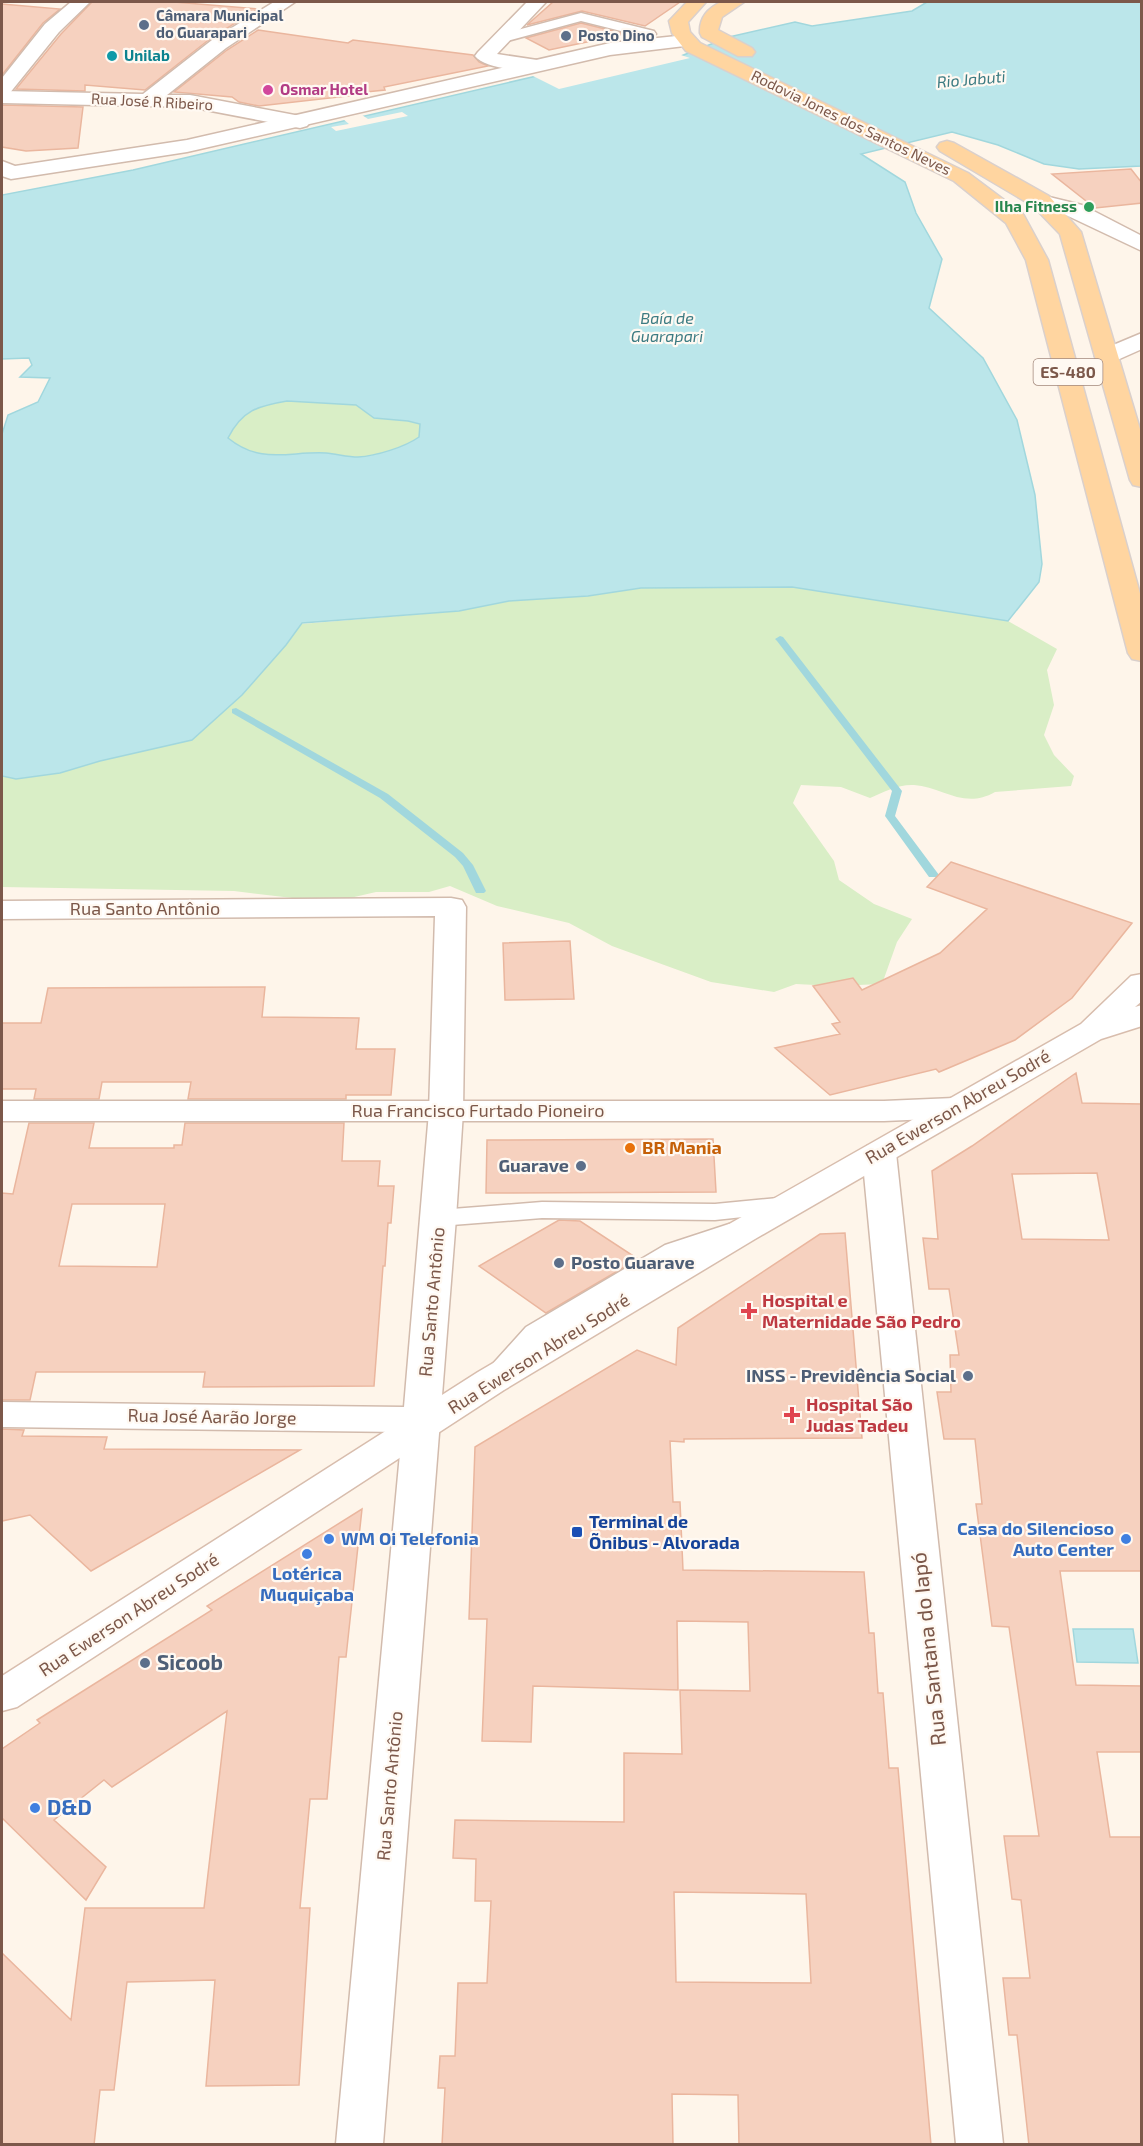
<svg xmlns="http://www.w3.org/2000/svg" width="1143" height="2146" font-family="'Exo 2',sans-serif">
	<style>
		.green { fill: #d9eec6 }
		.water { fill: #bbe6ea; stroke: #a1d7dd; stroke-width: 1.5; fill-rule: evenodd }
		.pier { fill: #fef5ea }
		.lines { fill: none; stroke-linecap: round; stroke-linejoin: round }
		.stream { fill: #a1d7dd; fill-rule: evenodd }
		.building { fill: #f6d1bf; stroke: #eab69e; stroke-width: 1.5; fill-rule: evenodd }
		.service-casing { stroke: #d2bbad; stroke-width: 3 }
		.minor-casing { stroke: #d2bbad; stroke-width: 3 }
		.tertiary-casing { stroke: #d2bbad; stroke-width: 3 }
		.secondary-casing { stroke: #d8bdad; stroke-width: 3 }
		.primary-casing { stroke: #dad0cc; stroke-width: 3 }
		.service { fill: #fff; fill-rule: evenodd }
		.minor { fill: #fff; fill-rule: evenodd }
		.tertiary { fill: #fff; fill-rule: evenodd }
		.secondary { fill: #fff; fill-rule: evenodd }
		.primary { fill: #ffd5a0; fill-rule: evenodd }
		.service-dot { fill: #5c6f8a; stroke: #fff9f2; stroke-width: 2 }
		.culture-dot { fill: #0f9aa8; stroke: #fff9f2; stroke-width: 2 }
		.hotel-dot { fill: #d1479c; stroke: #fff9f2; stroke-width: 2 }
		.leisure-dot { fill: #2e9e5b; stroke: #fff9f2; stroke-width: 2 }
		.food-dot { fill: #e8710a; stroke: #fff9f2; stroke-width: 2 }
		.health-dot { fill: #e0444e; stroke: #fff9f2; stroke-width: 2 }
		.transit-dot { fill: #1a4fb4; stroke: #fff9f2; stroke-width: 2 }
		.shop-dot { fill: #3f7fe0; stroke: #fff9f2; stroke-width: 2 }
		.labels { text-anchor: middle; stroke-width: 4.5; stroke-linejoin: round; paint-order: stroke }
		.far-service-label { font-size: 15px; font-weight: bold; fill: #4e5e75; stroke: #fff9f2; text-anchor: start }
		.far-culture-label { font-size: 15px; font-weight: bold; fill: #0d838f; stroke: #fff9f2; text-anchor: start }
		.far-hotel-label { font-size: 15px; font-weight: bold; fill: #b23c85; stroke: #fff9f2; text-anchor: start }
		.far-street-label { font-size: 15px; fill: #7c584a; stroke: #fff9f2 }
		.far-leisure-label { font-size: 15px; font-weight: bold; fill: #27864d; stroke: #fff9f2; text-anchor: end }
		.far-water-label { font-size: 16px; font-style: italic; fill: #3c7b82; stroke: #fff9f2 }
		.shield { fill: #fff9f2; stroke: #a3887c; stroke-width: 1.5 }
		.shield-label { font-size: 16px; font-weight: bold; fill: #7c584a }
		.street-label { font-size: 18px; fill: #7c584a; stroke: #fff9f2 }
		.food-label { font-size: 18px; font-weight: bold; fill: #c56008; stroke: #fff9f2; text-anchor: start }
		.service-label { font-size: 18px; font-weight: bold; fill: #4e5e75; stroke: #fff9f2; text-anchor: end }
		.health-label { font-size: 18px; font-weight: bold; fill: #be3a42; stroke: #fff9f2; text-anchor: start }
		.transit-label { font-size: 18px; font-weight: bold; fill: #164399; stroke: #fff9f2; text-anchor: start }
		.shop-label { font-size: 18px; font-weight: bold; fill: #366cbe; stroke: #fff9f2; text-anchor: end }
		.near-street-label { font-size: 21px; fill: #7c584a; stroke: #fff9f2 }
		.near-service-label { font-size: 21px; font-weight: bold; fill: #4e5e75; stroke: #fff9f2; text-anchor: start }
		.near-shop-label { font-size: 21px; font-weight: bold; fill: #366cbe; stroke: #fff9f2; text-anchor: start }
	</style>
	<rect width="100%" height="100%" fill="#fef5ea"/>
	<path class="green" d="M287 401 356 405 374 418 408 421 420 424 419 437C405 447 376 456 358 457 348 457 336 454 326 453 288 451 261 465 228 438 244 409 256 407 287 401Z
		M792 587 1008 621 1057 649 1047 670 1054 705 1044 735 1054 755 1074 776 1071 786 995 792C964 810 943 787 914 785 899 784 883 792 870 798L841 787 801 785 793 803 834 861 839 880 874 904 912 919 897 942 882 984 834 986 796 984 774 992 711 982 612 946 569 923 497 906 450 886 429 892H376L350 898 301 899 234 891 2 887V776L16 779 60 773 100 761 242 695 286 645 301 624 459 611 509 601 588 596 641 588Z"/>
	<path class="water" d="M927 2H1141V166L1079 169 1044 164 998 145 952 132 861 154 905 182 916 213 942 259 929 308 983 358 1017 420 1035 495 1042 564 1039 582 1008 621 792 587 641 588 588 596 509 601 459 611 302 623 286 645 242 695 192 740 100 761 60 773 16 779 2 776V434L8 415 38 402 50 378 20 377 32 365 29 358 2 359V195L133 170 545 74 566 84 681 56 729 37 795 22 812 26 912 11ZM287 401 356 405 374 418 408 421 420 424 419 437C405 447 376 456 358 457 348 457 337 454 326 453 289 451 261 465 228 438 242 410 258 406 287 401Z
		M1073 1629H1133L1138 1663 1077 1662Z"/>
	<path class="pier" d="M678 54 690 58 559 89 531 75 547 71 568 81Z
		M402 112 408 116 336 131 331 127 349 124 343 119 362 115 368 119Z"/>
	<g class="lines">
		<path class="stream" d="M780 636 783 637 902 791 895 816 939 875 937 877H929L885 816 892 791 777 641 775 639Z
			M236 708 388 794 463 853 473 865 486 891 484 893H476L463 866 455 857 380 798 232 713V709Z"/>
	</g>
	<path class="building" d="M92 2H174L258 9 211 38 145 90 85 85V91L16 89 61 34Z
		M553 2H680L645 26 582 11 527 25Z
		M2 4 60 9 43 23 2 75Z
		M581 23 625 34 549 50 526 38Z
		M258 30 348 43 353 40 473 55 479 62 488 66 384 87 385 90 355 93 357 95 259 106 239 102 232 97 174 92 227 50Z
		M2 105 83 107 78 148 26 151 2 147Z
		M1131 169 1142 183V203L1095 208 1052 174Z
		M951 862 1132 923 1072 998 1015 1040 939 1072 936 1069 830 1095 775 1048 840 1034 832 1024 840 1022 813 986 853 978 862 990 940 953 987 909 927 887Z
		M570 941 574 999 505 1000 503 943Z
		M265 987 262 1017 359 1018 356 1049H395L391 1095H346V1099H188L191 1082H102L99 1099H34L36 1089H2V1023H41L48 988Z
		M1076 1073 1082 1103 1142 1104V1571H1060L1076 1685 1142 1686V1752H1097L1110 1837H1142V2145H1029L1017 2035H1009L1003 1978H1030L1021 1900 1012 1899 1004 1836H1039L1009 1627 992 1626 976 1504H982L975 1439H944L937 1392H951L950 1355H959L949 1289H929L923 1238 938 1239 932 1171 972 1146ZM1097 1173 1109 1240 1022 1239 1012 1174Z
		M29 1123H94L89 1148H174V1145H182L185 1123H344L342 1161H380L378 1186H394L391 1223H388L385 1266H383L374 1386 203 1387 205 1372H36L30 1400H2V1193L13 1194ZM72 1204H165L157 1267 59 1266Z
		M713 1139 716 1192 486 1193 487 1140Z
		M559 1220 580 1221 638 1259 546 1313 479 1266Z
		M845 1233 862 1438 684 1439V1442L670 1441 673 1502H680L683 1570 864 1572 869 1633H874L878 1693H883L889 1768H898L931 2145H739L738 2095 672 2094 673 2145H442L445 2088H438L440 2056H455L458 1983H487L491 1901H475L476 1859 453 1858 455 1820 624 1822V1753L682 1754 680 1690 750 1691 748 1622 677 1621 678 1690 533 1686 531 1742 482 1741 487 1619H469L475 1447 637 1350 676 1365 678 1328 820 1234ZM674 1892 806 1894 811 1983 676 1982Z
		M2 1429 24 1430 22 1436 107 1437 104 1449 300 1450 91 1571 30 1515 2 1521Z
		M362 1509 346 1657H339L327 1799H310L300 1908H310L299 2085 206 2086 215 1980 127 1982 114 2090H100L94 2145H2V1953L71 2020 85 1908H204L227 1711 112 1787 104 1780 54 1820 106 1867 86 1900 2 1818V1749L40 1723 37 1720 212 1610 207 1606Z"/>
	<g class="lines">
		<defs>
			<path id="service" d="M581 13 654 31 656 34 649 38 581 21 500 43 493 39 495 36Z
				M789 1197 798 1199 802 1205 798 1211 715 1220 542 1218 439 1226 430 1224 426 1218 430 1212 439 1210 542 1202 715 1204Z
				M729 1224 738 1226 742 1232 738 1238 683 1257 544 1339 512 1374 502 1377 492 1374 489 1368 526 1327 665 1245Z"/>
			<path id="minor" d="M274 2H295L226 48 167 95H190L300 116 307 118 310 122 307 126 300 128 190 107 2 103V91L143 94 212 40Z
				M527 2H546L497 54 544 61 547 65 544 69C529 73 485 69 475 56L478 52Z
				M1041 195 1082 205 1142 236V251L1066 215 1033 206 1030 201 1033 196Z
				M1142 333V349L1115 361 1107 363 1099 361 1095 356 1099 351Z
				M451 898 462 900 466 907 463 1112 456 1218 383 2144H336L402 1432 2 1427V1402L404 1407 429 1112 435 916 2 919V901Z
				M879 1143 891 1146 896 1153 1003 2144H956L862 1153 867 1146Z"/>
			<path id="tertiary" d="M71 2H90L59 32 9 94 2 96V78L45 24Z
				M686 35 693 37 696 41 693 45 610 55 187 152 11 179 2 176V161L15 166 187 140 610 43Z
				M954 1098 966 1101 971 1108 966 1115 954 1118 884 1121H2V1101H884Z"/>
			<path id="secondary" d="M1142 974V1001L1135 1007 1142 1005V1026L1101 1039 755 1239 504 1390 17 1707 2 1711V1676L478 1372 731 1223 1081 1024 1131 976Z"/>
			<path id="primary" d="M687 2H706L688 22 690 32 700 43 968 173 1023 214 1048 260 1142 601V661L1132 659 1128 653 1026 260 1006 223 954 181 686 51 672 33 669 21Z
				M721 2H744L722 17 718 30 752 48 755 52 752 56H738L702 37 700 33C699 18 708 8 721 2Z
				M947 141 954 143 1049 196 1081 232 1142 436V487L1133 485 1130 480 1060 234 1033 206 940 151 937 147 940 143Z"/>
		</defs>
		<use href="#service" class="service-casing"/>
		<use href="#minor" class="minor-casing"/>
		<use href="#tertiary" class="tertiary-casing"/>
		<use href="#secondary" class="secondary-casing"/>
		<use href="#primary" class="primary-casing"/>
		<use href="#service" class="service"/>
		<use href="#minor" class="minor"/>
		<use href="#tertiary" class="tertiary"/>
		<use href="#secondary" class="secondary"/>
		<use href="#primary" class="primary"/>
	</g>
	<g class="service-dot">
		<circle cx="144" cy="25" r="6"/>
		<circle cx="566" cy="36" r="6"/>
		<circle cx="581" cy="1166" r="6"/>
		<circle cx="559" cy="1263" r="6"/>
		<circle cx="968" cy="1376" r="6"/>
		<circle cx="145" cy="1663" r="6"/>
	</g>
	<circle class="culture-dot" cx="112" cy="56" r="6"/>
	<circle class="hotel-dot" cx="268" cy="90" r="6"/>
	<circle class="leisure-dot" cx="1089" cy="207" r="6"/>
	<circle class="food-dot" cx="630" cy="1148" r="6"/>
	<g class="health-dot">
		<path d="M746 1302h6v6h6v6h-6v6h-6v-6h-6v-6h6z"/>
		<path d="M789 1406h6v6h6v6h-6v6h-6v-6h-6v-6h6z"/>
	</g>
	<rect class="transit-dot" x="571" y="1526" width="12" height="12" rx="3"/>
	<g class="shop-dot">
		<circle cx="329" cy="1539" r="6"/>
		<circle cx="1126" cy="1539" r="6"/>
		<circle cx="307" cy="1554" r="6"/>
		<circle cx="35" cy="1808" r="6"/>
	</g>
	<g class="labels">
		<g class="far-service-label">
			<text x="156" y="21">Câmara Municipal<tspan x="156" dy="17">do Guarapari</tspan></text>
			<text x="578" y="41">Posto Dino</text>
		</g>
		<g class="far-culture-label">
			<text x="124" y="61">Unilab</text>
		</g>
		<g class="far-hotel-label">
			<text x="280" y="95">Osmar Hotel</text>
		</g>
		<g class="far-street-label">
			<text transform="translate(152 102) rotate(3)" y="5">Rua José R Ribeiro</text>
			<text transform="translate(851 123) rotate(26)" y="5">Rodovia Jones dos Santos Neves</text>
		</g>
		<g class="far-leisure-label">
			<text x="1077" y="212">Ilha Fitness</text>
		</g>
		<g class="far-water-label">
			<text transform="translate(971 79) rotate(-5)" y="6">Rio Jabuti</text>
			<text x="667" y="324">Baía de<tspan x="667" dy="18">Guarapari</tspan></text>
		</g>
		<rect class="shield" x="1033.5" y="359" width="69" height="26" rx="4.5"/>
		<g class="shield-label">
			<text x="1068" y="378">ES-480</text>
		</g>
		<g class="street-label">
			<text x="145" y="915">Rua Santo Antônio</text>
			<text transform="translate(958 1107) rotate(-30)" y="6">Rua Ewerson Abreu Sodré</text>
			<text x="478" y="1117">Rua Francisco Furtado Pioneiro</text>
			<text transform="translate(432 1302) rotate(-85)" y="6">Rua Santo Antônio</text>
			<text transform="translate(539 1354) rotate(-32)" y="6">Rua Ewerson Abreu Sodré</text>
			<text transform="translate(212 1417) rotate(1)" y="6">Rua José Aarão Jorge</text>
			<text transform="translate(129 1615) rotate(-33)" y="6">Rua Ewerson Abreu Sodré</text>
			<text transform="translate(390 1786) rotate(-85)" y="6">Rua Santo Antônio</text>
		</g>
		<g class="food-label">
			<text x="642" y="1154">BR Mania</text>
		</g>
		<g class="service-label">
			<text x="569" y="1172">Guarave</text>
			<text x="571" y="1269" text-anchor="start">Posto Guarave</text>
			<text x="956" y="1382">INSS - Previdência Social</text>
		</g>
		<g class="health-label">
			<text x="762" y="1307">Hospital e<tspan x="762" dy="21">Maternidade São Pedro</tspan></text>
			<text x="806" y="1411">Hospital São<tspan x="806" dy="21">Judas Tadeu</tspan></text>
		</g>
		<g class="transit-label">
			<text x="589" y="1528">Terminal de<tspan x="589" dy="21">Õnibus - Alvorada</tspan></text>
		</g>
		<g class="shop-label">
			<text x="1114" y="1535">Casa do Silencioso<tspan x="1114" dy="21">Auto Center</tspan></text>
			<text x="341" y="1545" text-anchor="start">WM Oi Telefonia</text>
			<text x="307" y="1580" text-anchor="middle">Lotérica<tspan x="307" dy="21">Muquiçaba</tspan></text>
		</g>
		<g class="near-street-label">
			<text transform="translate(929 1649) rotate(-96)" y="7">Rua Santana do Iapó</text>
		</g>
		<g class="near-service-label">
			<text x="157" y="1670">Sicoob</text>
		</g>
		<g class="near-shop-label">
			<text x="47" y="1815">D&amp;D</text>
		</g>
	</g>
	<rect width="1143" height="2146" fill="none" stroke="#7c584a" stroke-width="6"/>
</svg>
